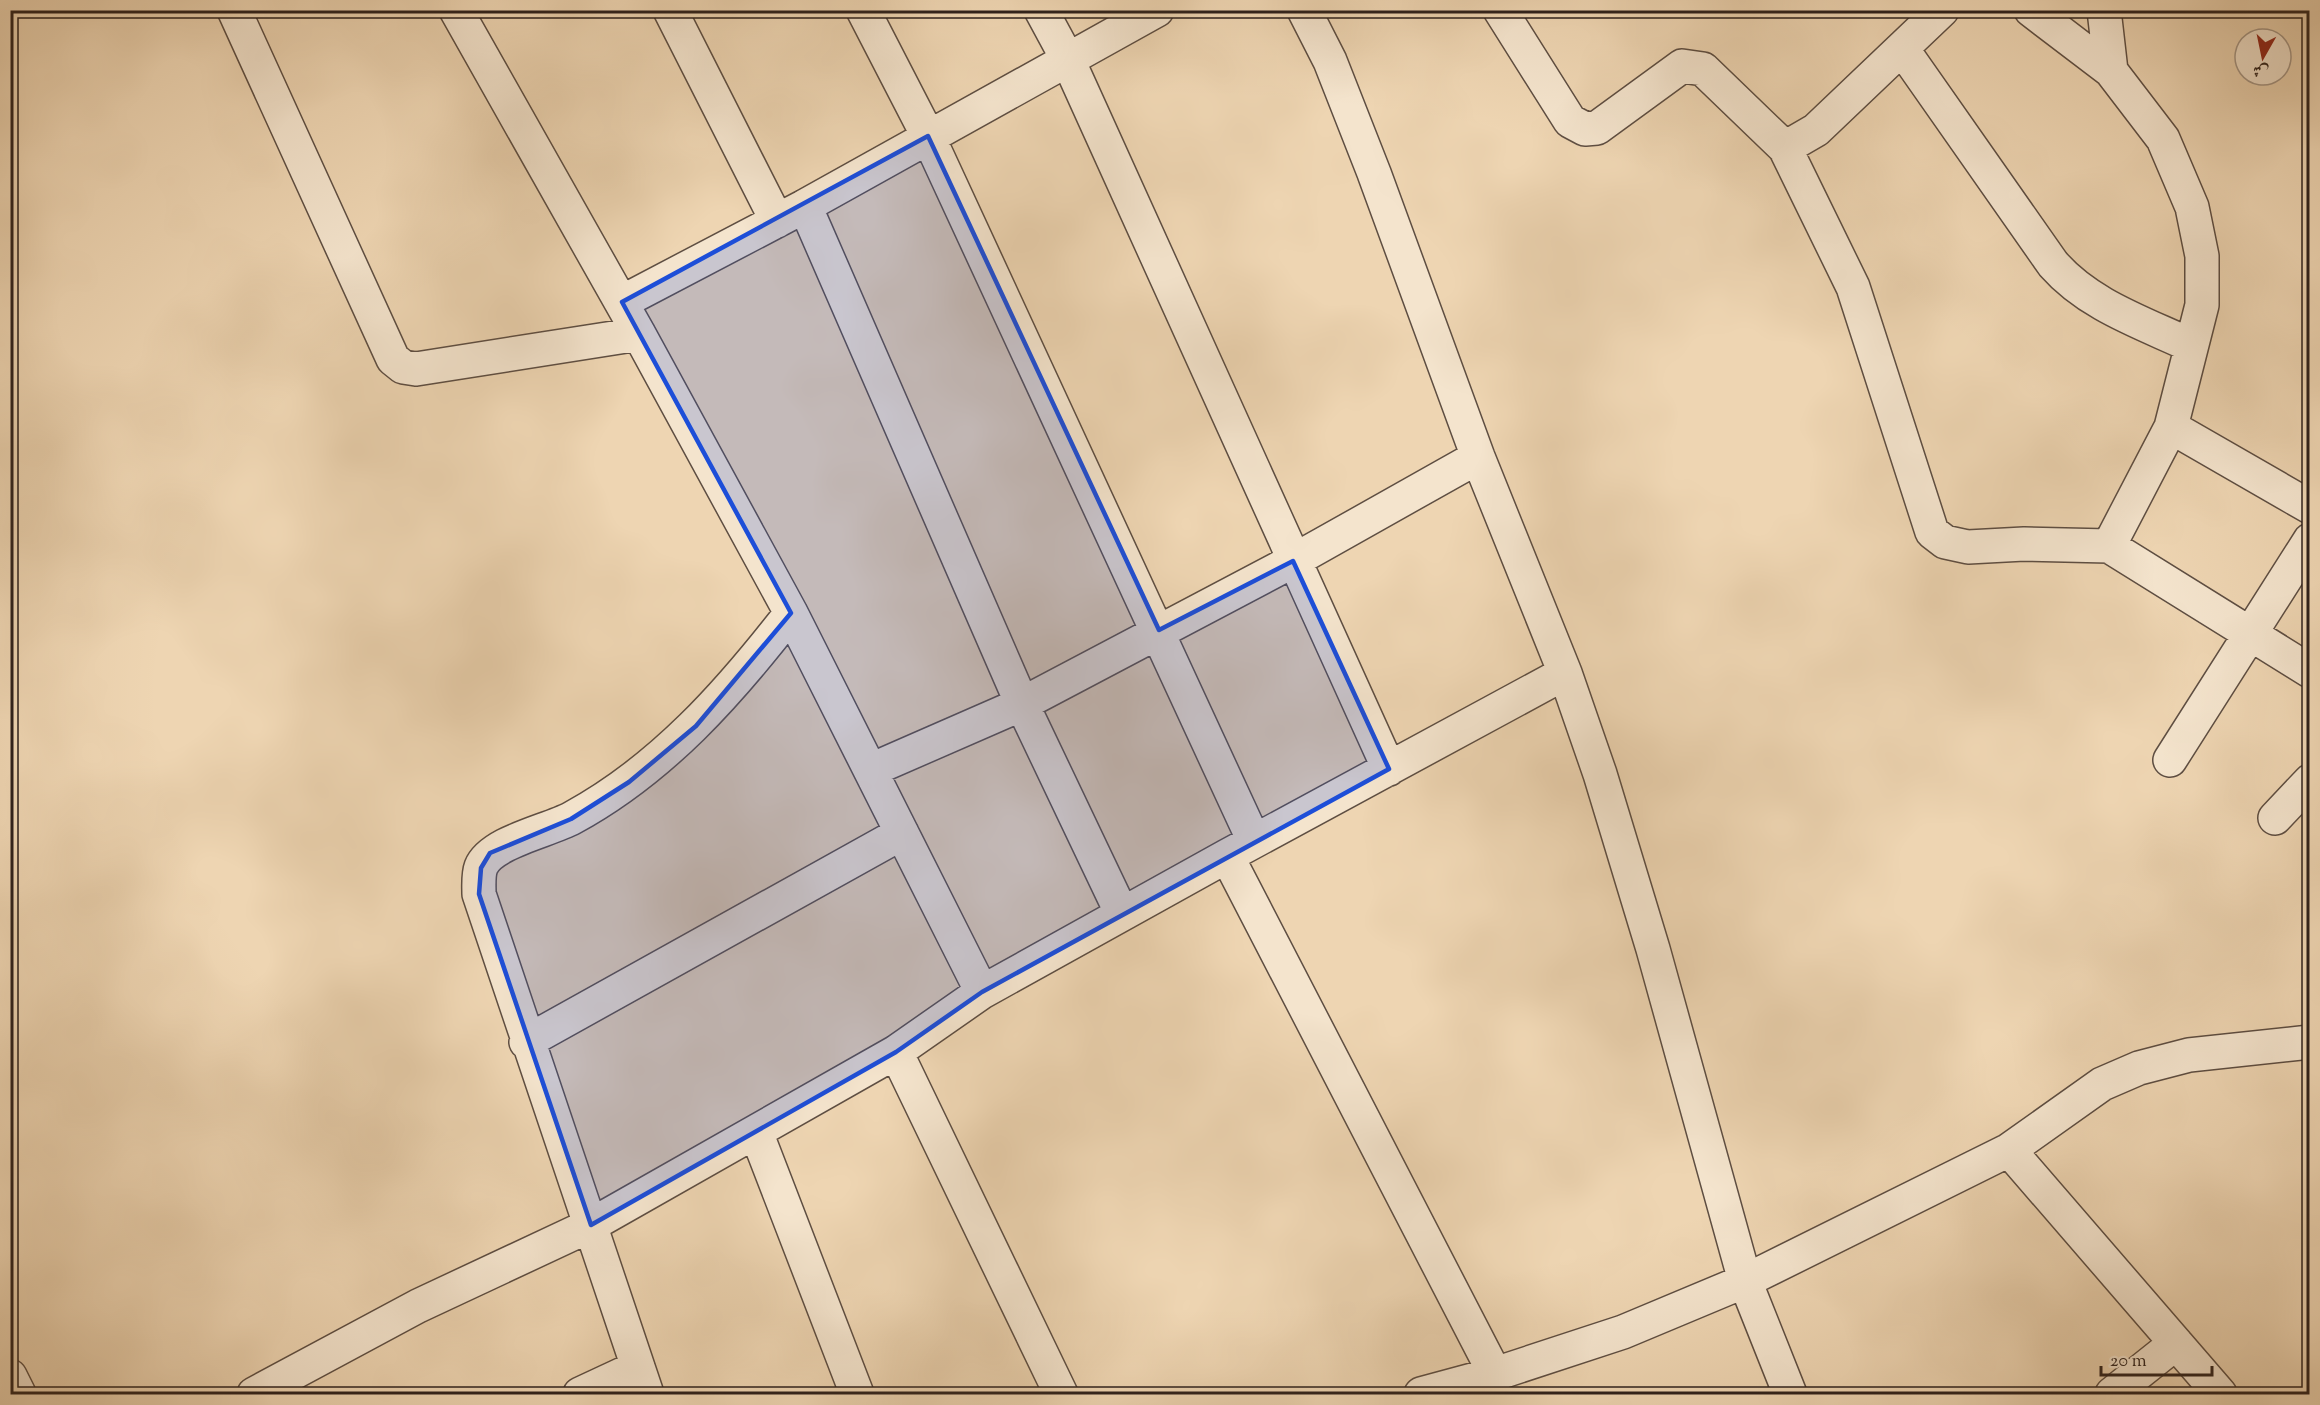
<svg xmlns="http://www.w3.org/2000/svg" width="2320" height="1405" font-family="'Sorts Mill Goudy',Amiri,serif">
	<style>
		.lines { fill: none; stroke-linecap: round; stroke-linejoin: round }
		.street-casing { stroke: #5e4e42; stroke-width: 36 }
		.street { stroke: #f4e4cd; stroke-width: 33 }
		.marked { fill: #1d4ed8; fill-opacity: 0.2; stroke: #1d4ed8; stroke-width: 4.5; stroke-linejoin: round }
	</style>
	<rect width="100%" height="100%" fill="#eed5b2"/>
	<filter id="stains"><feTurbulence type="fractalNoise" baseFrequency=".00333" numOctaves="4"/><feColorMatrix values="0 0 0 0 .2 0 0 0 0 .09 0 0 0 0 .02 0 0 0 .5 -.17"/></filter>
	<radialGradient id="worn" r=".72"><stop offset=".6" stop-color="#630" stop-opacity="0"/><stop offset="1" stop-color="#630" stop-opacity=".3"/></radialGradient>
	<g class="lines">
		<defs>
			<path id="street" d="M234 10 393 359 403 367 416 369 639 334
				M456 10 639 334 791 613 982 992
				M670 10 777 221
				M863 10 928 136 1254 841
				M1041 10 1068 60 1389 769
				M1304 10 1330 61 1374 173 1478 457 1565 673 1600 774 1653 949 1745 1281 1790 1394
				M1500 10 1570 121 1585 129 1597 128 1682 66 1703 69 1785 148 1816 130 1942 10
				M2031 10 2111 71 2163 139 2192 207 2202 256V305L2171 427 2109 546
				M2104 10 2111 71
				M1903 50 2053 264C2089 305 2141 322 2190 345
				M1785 148 1853 287 1932 532 1945 542 1968 547 2024 544 2109 546 2310 671
				M805 206 1022 704 1122 914
				M622 302 805 206 1157 10
				M2171 427 2310 507
				M2170 760 2310 540
				M871 770 1022 704 1293 561 1478 457
				M2275 818 2310 781
				M1227 856 1495 1374
				M526 1042 902 833
				M896 1052 1061 1394
				M756 1132 857 1394
				M2009 1150 2220 1394
				M10 1376 19 1394
				M254 1394 418 1306 591 1225 896 1052 982 992 1227 856 1565 673
				M580 1394 638 1367
				M647 1394 479 894C479 886 478 875 481 867 491 842 548 831 572 818 662 769 729 693 791 613
				M1421 1394 1495 1374 1623 1332 1745 1281 2009 1150 2102 1084 2139 1068 2189 1055 2310 1042
				M2112 1394 2176 1343"/>
		</defs>
		<use href="#street" class="street-casing"/>
		<use href="#street" class="street"/>
	</g>
	<path class="marked" d="M928 136 1159 630 1293 561 1389 769 982 992 896 1052 591 1225 479 894 481 868 490 853 571 819 629 782 696 726 791 613 622 302Z"/>
	<rect width="2320" height="1405" fill="none" stroke="#eed5b2" stroke-width="36"/>
	<rect x="12" y="12" width="2296" height="1381" fill="none" stroke="#2e211c" stroke-width="3"/>
	<rect x="18" y="18" width="2284" height="1369" fill="none" stroke="#2e211c" stroke-width="1.5"/>
	<g transform="translate(2263 57) rotate(189)"><circle r="28" fill="#f4e4cd" stroke="#a59686" stroke-width="1.5"/>
	<path d="M0-4.5L10 22L0 15L-10 22Z" fill="#8f2418"/>
	<text y="-9" font-size="16" font-weight="bold" text-anchor="middle" fill="#2e211c">ش</text>
	</g>
	<path d="M2101 1366v9h111v-9" fill="none" stroke="#2e211c" stroke-width="3"/>
	<text x="2110" y="1366" font-size="18" fill="#2e211c" stroke="#f4e4cd" stroke-width="4.5" paint-order="stroke">20 m</text>
	<rect width="100%" height="100%" filter="url(#stains)"/>
	<rect width="100%" height="100%" fill="url(#worn)"/>
</svg>
